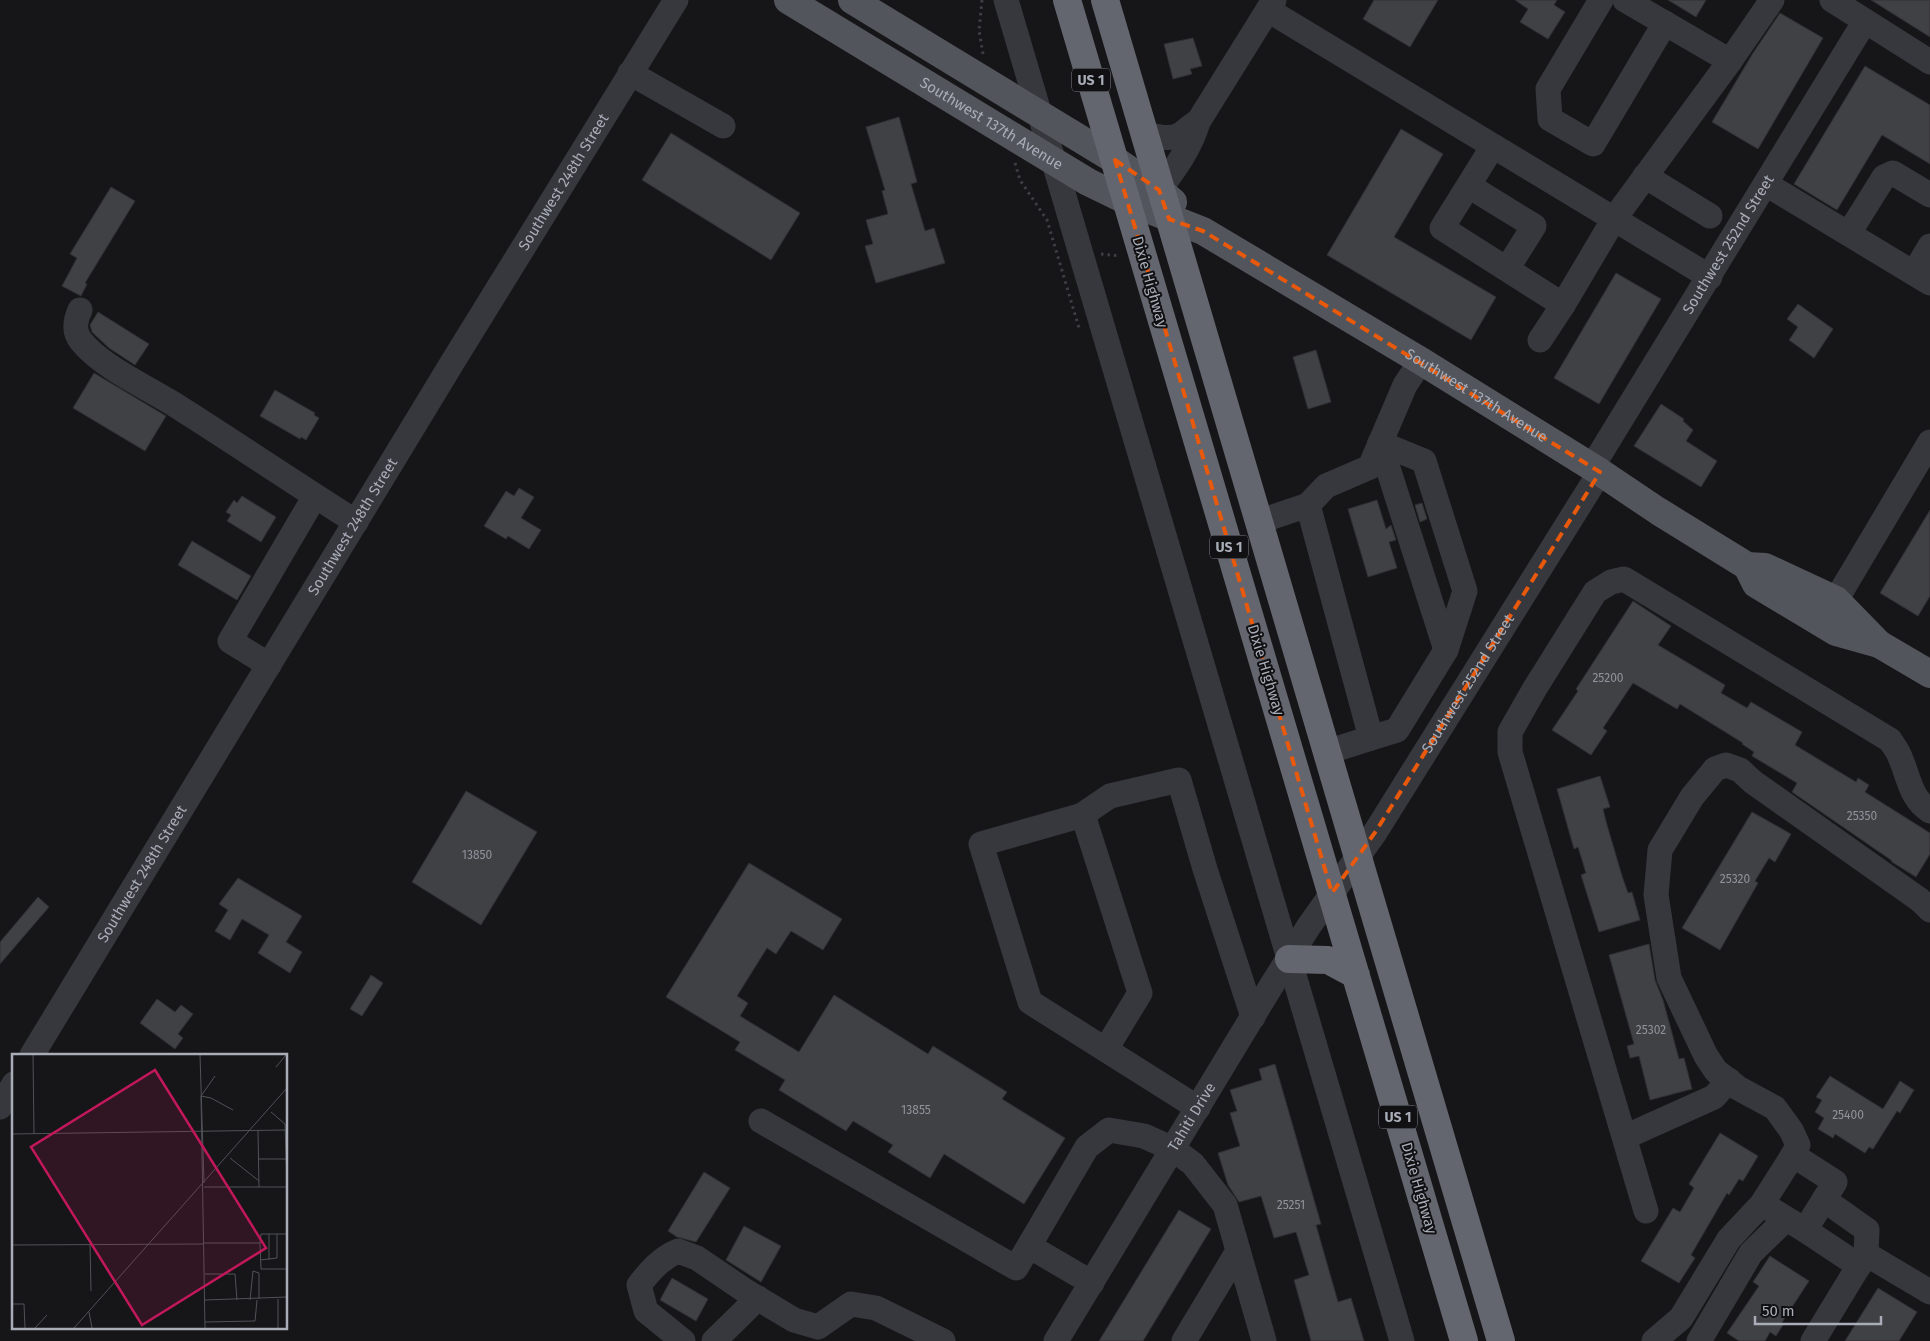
<svg xmlns="http://www.w3.org/2000/svg" width="1930" height="1341" font-family="'Fira Sans',sans-serif">
	<style>
		.building { fill: #404145; stroke: #303034 }
		.lines { fill: none; stroke-linecap: round; stroke-linejoin: round }
		.path { stroke: #3d3f44; stroke-width: 3; stroke-dasharray: 2.5 4; stroke-linecap: butt }
		.minor { stroke: #37383d; stroke-width: 25 }
		.major { stroke: #53555c; stroke-width: 28 }
		.highway { stroke: #63666e; stroke-width: 28 }
		.marked { fill: none; stroke: #e8590c; stroke-width: 4; stroke-dasharray: 10 6; stroke-linejoin: round }
		.labels { text-anchor: middle; stroke-width: 4; stroke-linejoin: round; paint-order: stroke }
		.number-label { font-size: 12px; fill: #8e929b }
		.shield { fill: #111113; stroke: #7b7e86; stroke-width: 1 }
		.shield-label { font-size: 14px; font-weight: bold; fill: #a8adb8 }
		.street-label { font-size: 15px; fill: #a8adb8; stroke: #111113 }
		.inset-road { fill: none; stroke: #505258; stroke-width: 1 }
		.view { fill: #c2185b; fill-opacity: 0.15; stroke: #c2185b; stroke-width: 2.5 }
		.inset-edge { fill: none; stroke: #a8adb8; stroke-width: 2.5 }
	</style>
	<rect width="100%" height="100%" fill="#161618"/>
	<path class="building" d="M1374 0H1438L1410 47 1363 19Z
		M1515 0H1557L1554 5 1565 12 1548 39 1520 22 1528 9Z
		M1668 0H1706L1696 17Z
		M1871 0H1930V37Z
		M1780 13 1823 38 1758 149 1712 122 1753 53Z
		M1193 38 1202 66 1190 69 1192 74 1173 79 1164 44Z
		M1865 66 1930 105V164L1882 135 1837 210 1794 184Z
		M899 117 917 182 911 184 925 231 934 228 945 263 876 283 865 246 873 244 866 220 888 214 882 191 885 190 866 127Z
		M1401 129 1443 154 1394 237 1496 297 1471 340 1327 255Z
		M671 133 800 213 771 260 642 180Z
		M111 187 135 201 85 283 87 284 81 296 62 286 77 258 70 254Z
		M1616 273 1661 299 1599 404 1554 378Z
		M1798 304 1833 329 1814 358 1789 340 1798 327 1787 319Z
		M98 312 149 344 135 365 109 348 92 332 90 325Z
		M1316 350 1331 402 1308 409 1293 357Z
		M94 373 166 416 145 451 73 408Z
		M275 390 315 413 314 415 319 418 306 440 301 437 300 439 260 416Z
		M1661 404 1684 419 1683 421 1693 430 1686 441 1717 461 1701 487 1634 446Z
		M519 488 534 497 521 518 541 530 529 549 508 536 506 539 484 526 506 491 514 496Z
		M242 496 276 517 261 542 227 521 231 515 226 512 234 500 237 503Z
		M1377 500 1386 529 1391 525 1396 540 1389 542 1397 568 1368 577 1348 509Z
		M1422 503 1427 519 1420 522 1415 505Z
		M1930 510V596L1918 616 1880 593Z
		M192 541 251 576 237 600 178 565Z
		M1633 601 1671 626 1658 645 1725 685 1721 693 1747 708 1751 702 1802 732 1795 745 1856 782 1858 778 1869 785 1865 792 1930 833V854L1916 877 1892 862 1891 860 1792 792 1797 783 1752 756 1754 752 1742 744 1743 743 1680 704 1677 709 1633 683 1603 728 1607 731 1591 755 1552 730 1578 691 1576 689Z
		M1600 776 1610 807 1603 809 1607 825 1622 876 1628 893 1632 892 1640 920 1599 932 1581 875 1586 873 1578 847 1574 849 1557 789Z
		M466 791 537 832 481 925 412 882Z
		M1752 812 1791 834 1775 862 1769 858 1755 881 1758 883 1720 950 1682 928Z
		M749 863 842 919 823 950 791 931 776 954 767 948 737 996 748 1003 740 1016 799 1052 834 995 928 1054 933 1046 1007 1092 1002 1099 1065 1138 1024 1204 944 1154 930 1178 888 1152 893 1145 853 1121 846 1131 779 1090 785 1080 735 1050 740 1042 666 997Z
		M238 878 302 916 286 942 302 952 290 973 258 953 269 935 242 919 230 940 215 931 228 910 219 904Z
		M38 897 49 907 0 964V942Z
		M1649 944 1655 980 1663 1000 1679 1059 1684 1058 1692 1089 1650 1100 1639 1056 1630 1058 1627 1046 1634 1044 1609 955Z
		M371 975 383 983 362 1016 350 1009Z
		M157 999 175 1012 181 1005 193 1014 178 1034 183 1038 175 1049 140 1023Z
		M1275 1064 1321 1224 1316 1225 1338 1302 1351 1298 1364 1341H1311L1294 1280 1309 1275 1296 1232 1274 1238 1261 1196 1239 1202 1228 1185 1218 1153 1240 1146 1230 1113 1237 1111 1230 1090 1262 1080 1259 1069Z
		M1830 1076 1883 1109 1900 1081 1914 1090 1900 1113 1897 1111 1873 1149 1869 1147 1865 1153 1835 1134 1833 1138 1818 1129 1824 1118 1815 1112 1822 1100 1816 1097Z
		M1720 1133 1758 1156 1743 1181 1739 1179 1729 1195 1727 1193 1691 1255 1695 1258 1679 1283 1641 1261 1673 1208 1680 1212 1694 1188 1689 1184Z
		M704 1172 730 1188 696 1242 677 1237 668 1231Z
		M1179 1210 1211 1229 1143 1341H1099Z
		M744 1226 781 1246 761 1282 726 1260Z
		M1770 1256 1809 1281 1781 1324 1783 1325 1776 1336 1770 1332 1765 1341H1739L1727 1333 1759 1286 1753 1282Z
		M672 1278 708 1299 696 1321 660 1300Z
		M1878 1288 1917 1312 1899 1341H1845Z"/>
	<g class="lines">
		<path class="path" d="M982 0 979 30 983 54
			M1015 163 1020 180 1047 220 1079 328
			M1101 254 1120 256"/>
		<g class="minor">
			<path d="M1006 0 1402 1341"/>
			<path d="M1601 0 1548 89 1550 119 1593 144 1665 23"/>
			<path d="M1625 0 1730 61"/>
			<path d="M1832 0 1930 62"/>
			<path d="M1268 10 1710 277"/>
			<path d="M630 73 723 126"/>
			<path d="M1144 134C1157 136 1170 141 1181 134 1187 130 1191 125 1198 122"/>
			<path d="M1493 146 1442 228 1563 305 1614 219 1730 61 1772 0"/>
			<path d="M1645 176 1710 216"/>
			<path d="M1766 184 1930 283"/>
			<path d="M1469 186 1534 226 1507 269"/>
			<path d="M1159 190C1175 169 1191 147 1198 122L1274 0"/>
			<path d="M1849 233 1884 177 1893 173 1930 195"/>
			<path d="M1914 273 1930 246"/>
			<path d="M80 310C75 321 73 331 81 341 101 366 144 386 172 403 234 442 294 483 356 522"/>
			<path d="M1540 340 1563 305"/>
			<path d="M1380 443 1424 461 1465 591 1446 650"/>
			<path id="s1" d="M1592 467 1865 21"/>
			<path d="M1308 505 1326 486 1370 467 1405 385 1421 361"/>
			<path d="M1258 522 1308 505 1371 738 1327 752"/>
			<path d="M1836 600 1930 442"/>
			<path d="M269 665 230 641 315 496"/>
			<path d="M1371 738 1397 730 1446 650 1380 443"/>
			<path d="M1082 815 1110 796 1179 780 1205 869 1253 1017"/>
			<path d="M1106 1049 1140 993 1083 815 981 844 1030 1002 1198 1108"/>
			<path id="s2" d="M32 1055 452 363 676 0"/>
			<path d="M0 1107 14 1084"/>
			<path d="M761 1121 1016 1268 1029 1246 1092 1283"/>
			<path d="M1625 1137 1714 1097 1729 1080"/>
			<path d="M1793 1155 1798 1145 1791 1130 1775 1108 1738 1088 1716 1071 1706 1056 1669 978 1656 895 1660 850 1692 797 1715 769 1726 765 1740 770 1753 782 1920 900 1930 910"/>
			<path d="M1646 1211 1510 752V732L1535 688 1595 592 1611 582 1624 579 1890 740C1893 745 1898 751 1900 757 1909 777 1910 798 1930 811"/>
			<path d="M1805 1230 1859 1266"/>
			<path d="M1029 1246 1087 1147 1109 1130 1144 1136 1173 1149 1193 1164 1225 1205 1264 1341"/>
			<path d="M1866 1254 1930 1292"/>
			<path d="M683 1341 646 1311 639 1285C650 1271 661 1258 678 1251L697 1258 744 1290 794 1320 818 1327 851 1304 876 1308 943 1341"/>
			<path d="M714 1341 758 1298"/>
			<path id="s3" d="M1056 1341 1273 983 1309 926 1376 831 1600 472"/>
			<path d="M1184 1341 1238 1251"/>
			<path d="M1654 1341 1681 1318 1729 1239 1762 1204 1793 1155 1835 1182 1805 1230 1762 1204"/>
			<path d="M1699 1341 1751 1253 1786 1219"/>
			<path d="M1813 1341 1866 1254 1867 1230 1833 1206 1825 1198"/>
		</g>
		<g class="major">
			<path id="s4" d="M788 0 1088 182 1127 201 1203 231 1421 361 1600 472 1658 511 1747 566 1765 567 1836 600 1879 644"/>
			<path d="M852 0 1115 160 1159 190 1173 202"/>
			<path d="M1747 566 1756 584 1836 632 1879 644 1930 674"/>
		</g>
		<path class="highway" d="M1067 0 1464 1341
			M1105 0C1236 447 1369 894 1501 1341
			M1289 959 1328 960 1356 975"/>
	</g>
	<path class="marked" d="M1115 160 1159 190 1169 219 1203 231 1600 472 1376 831 1332 893Z"/>
	<g class="labels">
		<g class="number-label">
			<text x="1608" y="682">25200</text>
			<text x="1862" y="820">25350</text>
			<text x="477" y="859">13850</text>
			<text x="1735" y="883">25320</text>
			<text x="1651" y="1034">25302</text>
			<text x="916" y="1114">13855</text>
			<text x="1848" y="1119">25400</text>
			<text x="1291" y="1209">25251</text>
		</g>
		<g class="shield">
			<rect x="1072" y="68.5" width="38" height="23" rx="4"/>
			<rect x="1210" y="535.5" width="38" height="23" rx="4"/>
			<rect x="1379" y="1105.5" width="38" height="23" rx="4"/>
		</g>
		<g class="shield-label">
			<text x="1091" y="85">US 1</text>
			<text x="1229" y="552">US 1</text>
			<text x="1398" y="1122">US 1</text>
		</g>
		<g class="street-label">
			<text dy="5" stroke="none"><textPath href="#s4" startOffset="238">Southwest 137th Avenue</textPath></text>
			<text dy="5" stroke="none"><textPath href="#s2" startOffset="1022">Southwest 248th Street</textPath></text>
			<text dy="5" stroke="none"><textPath href="#s1" startOffset="261">Southwest 252nd Street</textPath></text>
			<text transform="translate(1150 282) rotate(74)" y="5">Dixie Highway</text>
			<text dy="5" stroke="none"><textPath href="#s4" startOffset="795">Southwest 137th Avenue</textPath></text>
			<text dy="5" stroke="none"><textPath href="#s2" startOffset="618">Southwest 248th Street</textPath></text>
			<text transform="translate(1266 670) rotate(73)" y="5">Dixie Highway</text>
			<text dy="5" stroke="none"><textPath href="#s3" startOffset="776">Southwest 252nd Street</textPath></text>
			<text dy="5" stroke="none"><textPath href="#s2" startOffset="212">Southwest 248th Street</textPath></text>
			<text dy="5" stroke="none"><textPath href="#s3" startOffset="262">Tahiti Drive</textPath></text>
			<text transform="translate(1419 1188) rotate(74)" y="5">Dixie Highway</text>
		</g>
	</g>
	<g transform="translate(12 1054)">
		<rect width="275" height="275" fill="#161618"/>
		<path class="inset-road" d="M21 1 22 80M188 1 192 129M264 13 274 1M203 22 189 42 199 44 221 56M189 42 193 274M259 58 273 70 275 129M246 77 247 133M0 80 275 76M218 104 247 127M247 105H275M192 133H275M257 180V206M275 180H249L248 189 249 215H275M192 189H248M78 190 79 237M0 191 192 190M248 206 265 204V180M193 220H223L225 246M266 245V274M193 246 275 243M238 246 241 217 247 219V245M0 250H12L13 274M77 258 80 274M193 268 243 267 245 246M23 274 35 261M62 274 275 34"/>
		<path class="view" d="M143 16 254 194 130 271 19 93Z"/>
		<rect width="275" height="275" class="inset-edge"/>
	</g>
	<path d="M1755 1316v8h126v-8" fill="none" stroke="#a8adb8" stroke-width="2.5"/>
	<text x="1762" y="1316" font-size="15" fill="#a8adb8" stroke="#111113" stroke-width="4" paint-order="stroke">50 m</text>
</svg>
